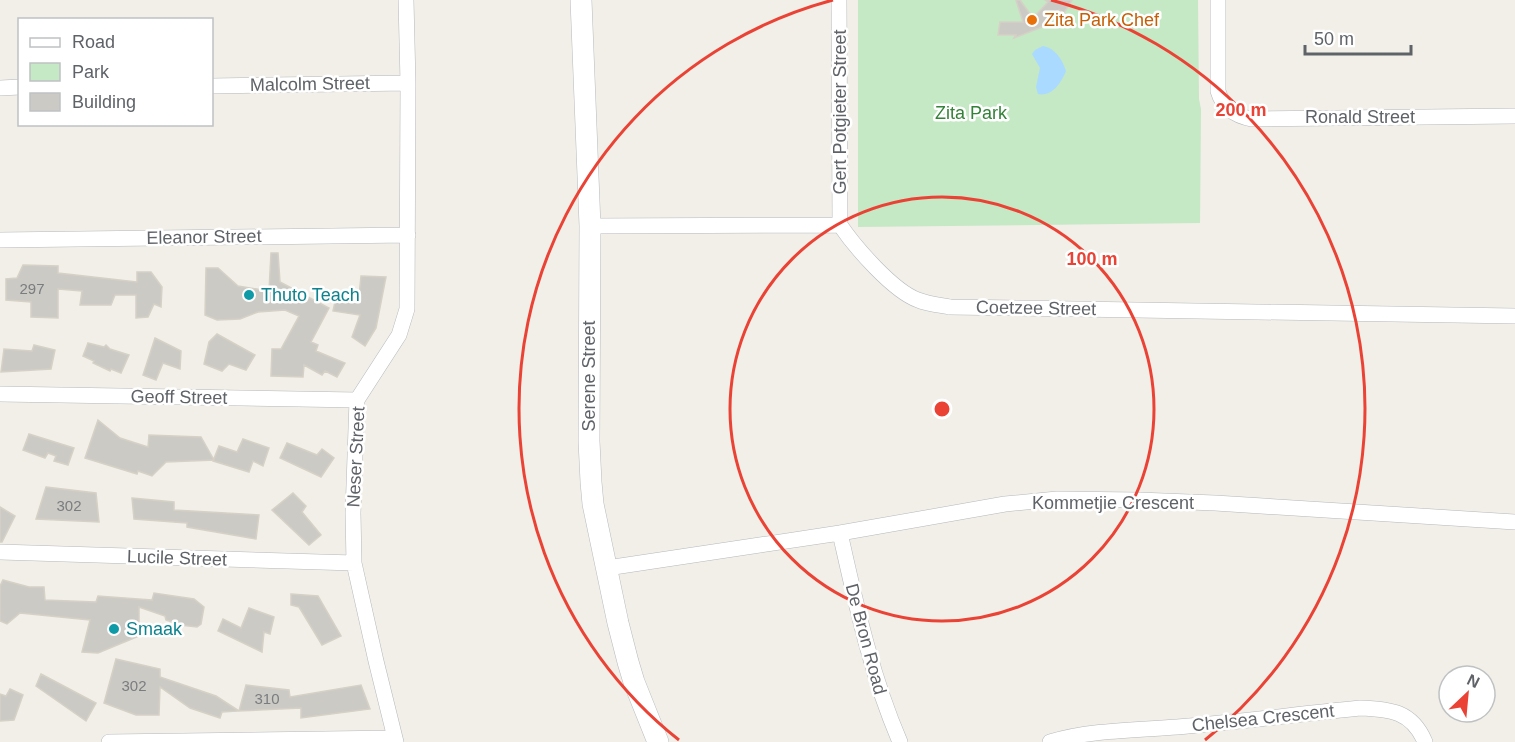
<svg xmlns="http://www.w3.org/2000/svg" width="1515" height="742" font-family="Helvetica,sans-serif">
	<style>
		.green { fill: #c5e8c5 }
		.water { fill: #aadaff }
		.building { fill: #cccac5; stroke: #d6d1c6; stroke-width: 1.5 }
		.lines { fill: none; stroke-linecap: round; stroke-linejoin: round }
		.street-casing { stroke: #b5b8bc; stroke-width: 16 }
		.secondary-casing { stroke: #b6babf; stroke-width: 22 }
		.street { stroke: #fff; stroke-width: 15 }
		.secondary { stroke: #fff; stroke-width: 21 }
		.ring { fill: none; stroke: #ea4335; stroke-width: 3 }
		.food-dot { fill: #e8710a; stroke: #fff; stroke-width: 2 }
		.culture-dot { fill: #0f9aa8; stroke: #fff; stroke-width: 2 }
		.labels { text-anchor: middle; stroke-width: 5; stroke-linejoin: round; paint-order: stroke }
		.number-label { font-size: 15px; fill: #7a7d7f }
		.food-label { font-size: 18px; fill: #c56008; stroke: #fff; text-anchor: start }
		.street-label { font-size: 18px; fill: #5f6368; stroke: #fff }
		.park-label { font-size: 18px; fill: #348238; stroke: #fff }
		.culture-label { font-size: 18px; fill: #0d838f; stroke: #fff; text-anchor: start }
		.centre { fill: #ea4335; stroke: #fff; stroke-width: 3 }
		.ring-label { font-size: 18px; text-anchor: middle; font-weight: bold; fill: #ea4335; stroke: #fff; stroke-width: 5; stroke-linejoin: round; paint-order: stroke }
	</style>
	<rect width="100%" height="100%" fill="#f1efe8"/>
	<path class="green" d="M858 0H1198L1199 99 1201 109 1200 223 858 227Z"/>
	<path class="water" d="M1043 46C1055 48 1062 59 1066 71 1061 83 1052 97 1038 94L1036 87 1040 68 1032 54 1035 50Z"/>
	<path class="building" d="M1016 0H1020L1033 18 1048 2 1045 0H1072L1064 13 1059 10 1048 21H1051L1052 23 1014 38 1016 35H998L1000 22H1023Z
		M271 253H278L280 282 329 308 311 342 318 345 316 351 345 363 337 377 325 371 322 375 304 365 303 377 271 376 272 349H281L299 316 285 310 258 312 240 319 217 320 205 315 206 268H218L238 286 269 291Z
		M23 265 58 266V273L137 282V272H151L162 287 161 307 154 304 148 317 136 318V295H115L111 305H80L82 291 58 289V318L31 317V302L6 300V279L17 278Z
		M361 276 386 277 376 328 365 346 352 337 360 315 333 311 337 293 359 296Z
		M217 334 255 355 246 370 229 364 222 371 204 364 209 342Z
		M155 338 181 351 180 369 163 363 156 380 143 375Z
		M88 343 104 347 106 345 110 349 129 355 121 373 111 369 110 371 93 363 94 361 83 356Z
		M34 345 55 350 51 369 1 372 4 349 32 351Z
		M98 420 120 438 148 447 149 435 201 437 214 460 166 462 152 476 138 471 137 474 85 458Z
		M29 434 74 448 68 465 54 461 56 456 48 453 45 458 23 450Z
		M243 439 269 448 263 466 253 461 249 472 213 461 219 446 237 452Z
		M287 443 317 455 322 449 334 458 321 477 280 458Z
		M46 487 96 493 99 522 36 519Z
		M293 493 306 506 302 512 321 535 309 545 272 510Z
		M132 498 174 502V510L259 515 256 539 187 527V523L134 519Z
		M0 507 15 516 2 542H0Z
		M3 580 29 587H44L45 600 96 602 98 596 152 600 154 593 194 599 204 607 201 624 197 627 180 625 166 620 165 616 139 607V636L98 653 82 652 90 620 20 613 7 624 0 621V586Z
		M291 594 318 596 341 636 322 645 299 607 291 605Z
		M249 608 274 617 270 634 264 632 262 652 218 631 223 619 241 628Z
		M116 659 160 669V677L216 696 239 711 222 712 220 718 190 708 160 687 159 715H136L104 703Z
		M41 674 96 703 86 721 36 686Z
		M246 685 289 690 290 697 361 685 370 709 301 718V708L239 711Z
		M10 689 23 695 14 720 0 721V694L6 696Z"/>
	<g class="lines">
		<defs>
			<path id="street" d="M839 0 840 225
				M1218 0V91C1223 108 1235 116 1252 119L1515 116
				M212 86 408 83
				M0 88 20 87
				M840 225C855 247 893 291 918 300 928 304 939 305 950 307L1515 316
				M590 226 840 225
				M0 240 408 235
				M0 394 357 400
				M840 533C856 604 871 675 900 742
				M0 552 354 563
				M607 568 840 533 1005 504 1057 499 1139 500 1215 503 1515 522
				M109 742 395 738
				M396 742 376 661 354 563 353 513 357 400 399 335 407 309 408 83 406 0
				M1050 742C1089 730 1136 730 1177 727 1238 722 1299 714 1360 708 1390 709 1412 711 1425 742"/>
			<path id="secondary" d="M581 0 590 226 589 441 591 482 593 504 618 623 628 662 634 682 658 742"/>
		</defs>
		<use href="#street" class="street-casing"/>
		<use href="#secondary" class="secondary-casing"/>
		<use href="#street" class="street"/>
		<use href="#secondary" class="secondary"/>
	</g>
	<g class="ring">
		<circle cx="942" cy="409" r="212"/>
		<path d="M679 740A423 423 0 0 1 833 0M1051 0A423 423 0 0 1 1205 740"/>
	</g>
	<circle class="food-dot" cx="1032" cy="20" r="6"/>
	<g class="culture-dot">
		<circle cx="249" cy="295" r="6"/>
		<circle cx="114" cy="629" r="6"/>
	</g>
	<g class="labels">
		<g class="number-label">
			<text x="32" y="294">297</text>
			<text x="69" y="511">302</text>
			<text x="134" y="691">302</text>
			<text x="267" y="704">310</text>
		</g>
		<g class="food-label">
			<text x="1044" y="26">Zita Park Chef</text>
		</g>
		<g class="street-label">
			<text transform="translate(310 84) rotate(-1)" y="6">Malcolm Street</text>
			<text transform="translate(840 112) rotate(-90)" y="6">Gert Potgieter Street</text>
			<text x="1360" y="123">Ronald Street</text>
			<text transform="translate(204 237) rotate(-1)" y="6">Eleanor Street</text>
			<text transform="translate(1036 308) rotate(1)" y="6">Coetzee Street</text>
			<text transform="translate(589 376) rotate(-90)" y="6">Serene Street</text>
			<text transform="translate(179 397) rotate(1)" y="6">Geoff Street</text>
			<text transform="translate(356 457) rotate(-87)" y="6">Neser Street</text>
			<text x="1113" y="509">Kommetjie Crescent</text>
			<text transform="translate(177 558) rotate(2)" y="6">Lucile Street</text>
			<text transform="translate(866 639) rotate(75)" y="6">De Bron Road</text>
			<text transform="translate(1263 718) rotate(-6)" y="6">Chelsea Crescent</text>
		</g>
		<g class="park-label">
			<text x="971" y="119">Zita Park</text>
		</g>
		<g class="culture-label">
			<text x="261" y="301">Thuto Teach</text>
			<text x="126" y="635">Smaak</text>
		</g>
	</g>
	<circle cx="942" cy="409" r="9" class="centre"/>
	<g class="ring-label">
		<text x="1241" y="116">200 m</text>
		<text x="1092" y="265">100 m</text>
	</g>
	<rect x="18" y="18" width="195" height="108" fill="#ffffff" stroke="#bfc1c3" stroke-width="1.5"/>
	<rect x="30" y="38" width="30" height="9" fill="#ffffff" stroke="#bfc1c3" stroke-width="1.5"/>
	<text x="72" y="48" font-size="18" fill="#5f6368">Road</text>
	<rect x="30" y="63" width="30" height="18" fill="#c5e8c5" stroke="#bfc1c3" stroke-width="1.5"/>
	<text x="72" y="78" font-size="18" fill="#5f6368">Park</text>
	<rect x="30" y="93" width="30" height="18" fill="#cccac5" stroke="#bfc1c3" stroke-width="1.5"/>
	<text x="72" y="108" font-size="18" fill="#5f6368">Building</text>
	<g transform="translate(1467 694) rotate(26)"><circle r="28" fill="#ffffff" stroke="#bfc1c3" stroke-width="1.5"/>
	<path d="M0-4.5L10 22L0 15L-10 22Z" fill="#ea4335"/>
	<text y="-9" font-size="16" font-weight="bold" text-anchor="middle" fill="#5f6368">N</text>
	</g>
	<path d="M1305 45v9h106v-9" fill="none" stroke="#5f6368" stroke-width="3"/>
	<text x="1314" y="45" font-size="18" fill="#5f6368" stroke="#ffffff" stroke-width="4.5" paint-order="stroke">50 m</text>
</svg>
